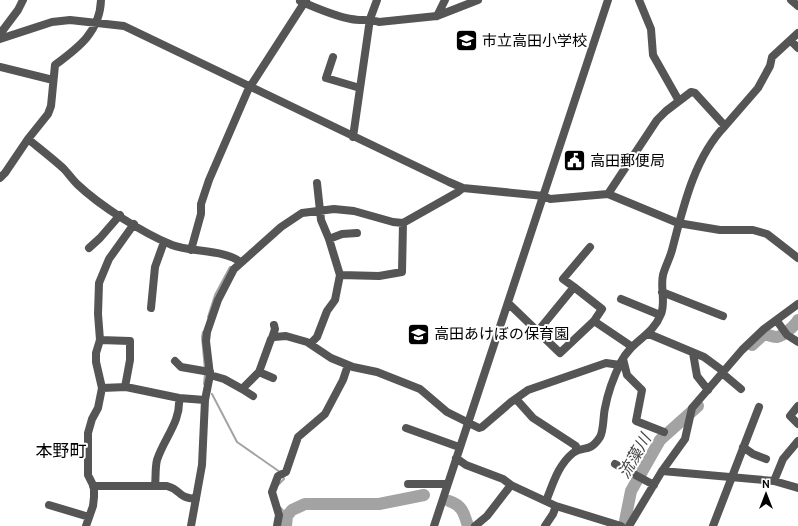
<svg xmlns="http://www.w3.org/2000/svg" width="798" height="526" font-family="Cabin,'Noto Sans JP',sans-serif">
	<style>
		.lines { fill: none; stroke-linecap: round; stroke-linejoin: round }
		.stream { stroke: #a3a3a3; stroke-width: 2 }
		.river { stroke: #a3a3a3; stroke-width: 12 }
		.minor { stroke: #555; stroke-width: 8 }
		.labels { text-anchor: middle; stroke-width: 4; stroke-linejoin: round; paint-order: stroke }
		.poi-label { font-size: 15px; fill: #000; stroke: #fff; text-anchor: start }
		.water-label { font-size: 16px; font-style: italic; fill: #444; stroke: #fff }
		.quarter-label { font-size: 17px; fill: #000; stroke: #fff }
	</style>
	<rect width="100%" height="100%" fill="#fff"/>
	<g class="lines">
		<path class="stream" d="M208 317 215 295 230 267
			M203 332 202 337 205 370
			M204 384 205 374
			M212 394 237 442 280 472
			M278 485 284 479 283 476
			M281 508 287 516"/>
		<path class="river" d="M752 345 763 335C768 334 772 337 777 337 784 336 795 325 798 320
			M449 501C462 505 464 513 468 526
			M286 526 287 516 292 510 305 504H379L424 495
			M624 526 631 491 660 440 698 406"/>
		<path class="minor" d="M639 0 651 29 653 55 679 101
			M791 0 798 6
			M300 1C316 8 334 16 351 19 361 21 369 19 379 22L437 16 478 0
			M437 16 445 0
			M0 34 18 10 23 0
			M0 39 52 22 70 20 124 26 449 182 463 188 544 196 550 199 608 194 678 223 720 230H753L767 234 798 258
			M791 41 798 48
			M333 57 326 78 360 88
			M0 67 53 80
			M353 137 370 19 377 0
			M28 139C39 148 52 158 63 168 68 173 72 179 77 184 100 206 143 233 172 245 190 252 227 250 240 262
			M0 178 5 173 28 139 48 114 51 106 55 65C78 48 100 32 101 0
			M317 183 321 220 329 239 342 234 357 233
			M608 194 657 120 666 111 691 92 695 93 725 126 758 88 770 66 772 57 798 33
			M329 239 340 275 379 276 402 272 403 223
			M89 248 100 238 120 215
			M191 250 201 214V204L209 180 248 90 306 0
			M574 287 563 279 590 247
			M662 292 723 316
			M621 299 660 315
			M508 303 560 353 594 321 631 346
			M151 308 155 267 164 242
			M777 321 787 335 798 342
			M538 331 574 287 602 309 594 321
			M649 334 704 357 723 371
			M272 338 275 329 274 325
			M100 340 130 341V360L125 387
			M310 344 317 337 327 311 335 300 340 275
			M693 353 697 376 708 390
			M623 359 627 375 642 390 636 421 664 432
			M175 361 181 367 210 372
			M259 372 273 378
			M722 373 741 389
			M210 375 224 379 242 389 259 372 271 339 274 337 286 336 307 342 331 358 353 367 377 372 420 389 447 412 479 428 482 427 511 402 528 390 606 363 620 365
			M102 388 126 387 179 398 205 400
			M242 389 253 396
			M516 399 533 418 576 446V451
			M798 406 790 416 798 424
			M406 428 459 447
			M743 447 753 454 766 459
			M456 458 466 465 503 479 511 485 556 506 621 526
			M615 464 654 485
			M662 471 774 481 798 488
			M774 481 783 459 798 441
			M408 484H447
			M155 485C156 477 155 468 157 460 164 438 181 422 179 398
			M93 486H167C182 490 177 498 196 499
			M546 501C553 484 558 465 573 453 583 445 589 454 600 437 604 430 603 416 605 408 608 392 614 376 621 362 632 340 652 337 661 314 666 302 660 288 663 275 665 267 670 258 672 250 683 208 694 158 725 126
			M49 505 89 517
			M86 526 93 506 94 497V487L88 475V433L92 419 98 408 102 388 96 362V353L100 340 98 314 99 283 109 259 134 224
			M191 526 202 465 205 400 210 375 206 341 207 332 218 300 234 269 281 227 302 213 334 209 354 211 393 222 403 223 458 192 463 188
			M277 526 279 515 272 492 278 476 286 472 298 437 325 414 343 380 348 365
			M434 526 608 0
			M475 526 487 516 511 485
			M545 526 553 514 556 506
			M629 526 662 471 685 439 692 408 742 350 764 329 798 304
			M713 526 759 407"/>
	</g>
	<defs>
		<symbol id="school-square" viewBox="-11 -11 22 22"><rect x="-9" y="-9" width="18" height="18" rx="4" fill="#000" stroke="#fff"/><path d="M0-5L7-2L0 1L-7-2ZM-4 1L0 2.5L4 1V4Q0 6-4 4Z" fill="#fff"/></symbol>
		<symbol id="civic-square" viewBox="-11 -11 22 22"><rect x="-9" y="-9" width="18" height="18" rx="4" fill="#000" stroke="#fff"/><path d="M-.6-6.5H3V-4.5H.6V-3L4-1V1h2V6H-6V1h2V-1L-.6-3ZM-1.2 2.5V6h2.4V2.5Z" fill="#fff"/></symbol>
	</defs>
	<g fill-rule="evenodd">
		<use href="#school-square" x="454" y="28" width="25" height="25"/>
		<use href="#civic-square" x="562" y="148" width="25" height="25"/>
		<use href="#school-square" x="406" y="322" width="25" height="25"/>
	</g>
	<g class="labels">
		<g class="poi-label">
			<text x="482" y="46">市立高田小学校</text>
			<text x="590" y="166">高田郵便局</text>
			<text x="434" y="339">高田あけぼの保育園</text>
		</g>
		<g class="water-label">
			<text transform="translate(634 456) rotate(-60)" y="6">流藻川</text>
		</g>
		<g class="quarter-label">
			<text x="61" y="457">本野町</text>
		</g>
	</g>
	<g transform="translate(766 494)" stroke="#ffffff" stroke-width="3" paint-order="stroke">
	<path d="M0-3L7 15L0 10L-7 15Z" fill="#000000"/>
	<text y="-6" font-size="11" font-weight="bold" text-anchor="middle" fill="#000000">N</text>
	</g>
</svg>
